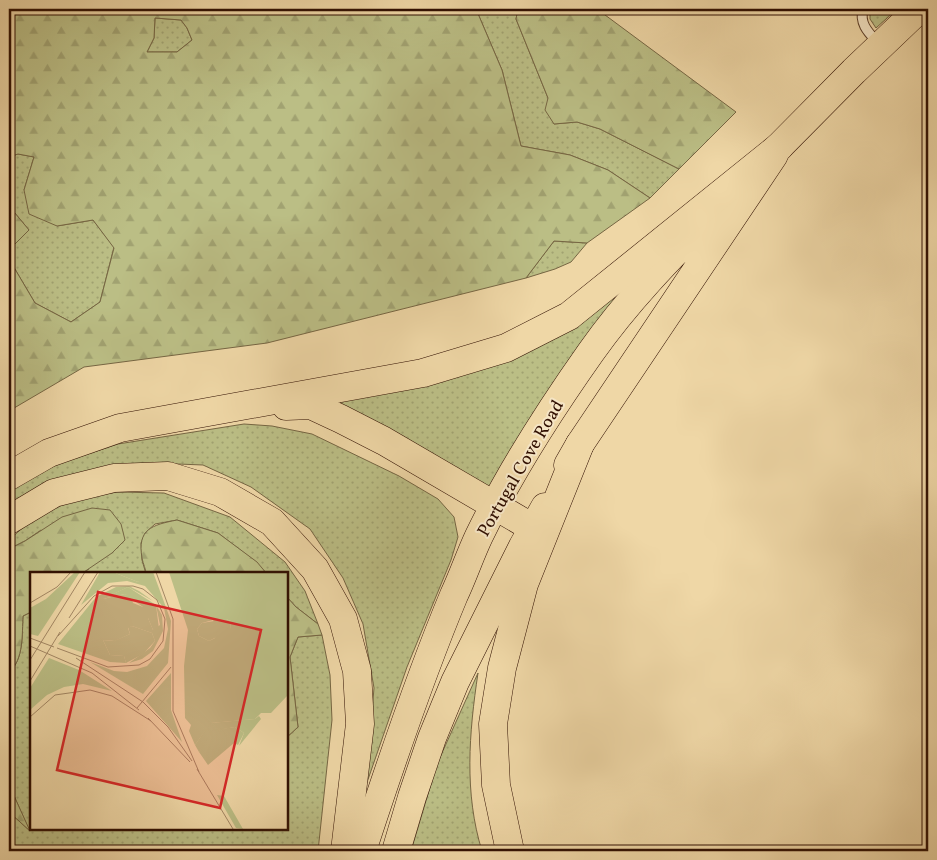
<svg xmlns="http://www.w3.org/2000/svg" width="937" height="860" font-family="Vollkorn,serif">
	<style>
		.grass { fill: url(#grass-dots); stroke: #766643 }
		.forest { fill: url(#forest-firs); stroke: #766643; fill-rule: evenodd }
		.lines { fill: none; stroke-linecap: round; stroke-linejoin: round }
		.service-casing { stroke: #60412a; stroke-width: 11 }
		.primary-casing { stroke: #300f01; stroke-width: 29 }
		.motorway-casing { stroke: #300f01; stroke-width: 29 }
		.service { stroke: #f5e5c5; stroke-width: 9 }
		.primary { stroke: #efd7a6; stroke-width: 28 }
		.motorway { stroke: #efd7a6; stroke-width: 28 }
		.labels { text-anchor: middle; stroke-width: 4; stroke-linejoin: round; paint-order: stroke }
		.street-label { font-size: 18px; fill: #300f01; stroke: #f5e5c5 }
		.inset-road { fill: none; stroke: #a38764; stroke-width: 1 }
		.view { fill: #d62828; fill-opacity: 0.15; stroke: #d62828; stroke-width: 2.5 }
		.inset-edge { fill: none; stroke: #300f01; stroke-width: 2.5 }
	</style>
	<defs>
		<pattern id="grass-dots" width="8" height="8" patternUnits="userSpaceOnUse" patternTransform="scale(1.25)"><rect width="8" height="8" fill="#bbbe85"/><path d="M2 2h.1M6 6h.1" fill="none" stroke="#a1a271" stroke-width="1.8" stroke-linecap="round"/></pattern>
		<pattern id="forest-firs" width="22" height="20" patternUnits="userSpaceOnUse" patternTransform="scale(1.25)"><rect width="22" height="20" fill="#bbbe85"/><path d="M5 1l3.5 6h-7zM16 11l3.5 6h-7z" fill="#a1a271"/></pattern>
	</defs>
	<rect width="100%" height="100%" fill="#efd7a6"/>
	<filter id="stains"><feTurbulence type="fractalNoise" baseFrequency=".004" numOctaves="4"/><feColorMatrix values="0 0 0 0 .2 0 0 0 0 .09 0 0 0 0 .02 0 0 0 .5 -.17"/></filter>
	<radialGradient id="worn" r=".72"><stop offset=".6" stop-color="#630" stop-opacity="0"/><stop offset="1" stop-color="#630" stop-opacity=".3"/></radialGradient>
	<path class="grass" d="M476 9H518L516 19 548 98 554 124 577 122 600 129 679 169 650 198 608 170 570 155 521 146 502 70Z
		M870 9H897L876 28 870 19Z
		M155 18 181 20 187 28 192 40 177 52H147L154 38Z
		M18 154 34 157 24 190 57 226 93 220 114 247 100 302 71 322 35 303 9 259V250L29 230 9 206V157Z
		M554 241 587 243 571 262 555 269 526 278Z
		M648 266 487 491 319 399 411 387Z
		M244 424 272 426 312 434 399 476 438 499 454 517 458 537 451 560 407 667 355 817 368 759 374 688 363 624 343 578 310 529 251 487 203 465 153 463 9 506V487L61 463 118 444Z
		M117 492 164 493 230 517 285 562 305 591 318 624 296 607 286 596V574H267L256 562 218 533 177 520 155 524 145 533 141 543 142 560 146 574H81L89 569 41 530 25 541 9 549V540L38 514 82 498Z
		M31 612V829H286V738L298 727 290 657 298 637 322 635 330 675 332 720 318 851H10L9 850V812L29 830 15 798 9 786V672C24 660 22 633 23 616Z
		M478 673C469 733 464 793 482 851H411L437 764Z"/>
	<path class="forest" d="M9 9H476L502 70 521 146 570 155 608 170 650 198 587 243 554 241 526 278 267 343 84 367 9 411V259L35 303 71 322 100 302 114 248 93 220 57 226 29 214 24 190 34 157 18 154 9 157ZM155 18 181 20 187 28 192 40 177 52H147L154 38Z
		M518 9H597L736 112 679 169 600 129 577 122 554 124 545 110 548 98 516 19Z
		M9 206 29 230 9 250Z
		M92 508 110 510 121 524 125 540 112 553 81 574H31V612L23 616C22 633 24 660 9 672V549L25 541 62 517Z
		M177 520 218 533 257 562 267 574H146C146 569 143 564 142 558 137 529 152 525 177 520Z
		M286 596 296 607 318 624 322 635 298 637 290 657 298 727 286 738Z
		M9 786 15 798 30 831 9 812Z"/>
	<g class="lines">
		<defs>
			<path id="service" d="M863 9C859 24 869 33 878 43"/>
			<path id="primary" d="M762 164 854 71 919 9
				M568 465 580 444 774 155
				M362 851C390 765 419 679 454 595 463 576 470 555 479 536 510 472 550 410 591 352 629 298 675 252 721 205
				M396 851 412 797 432 738 455 682 523 546 545 507"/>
			<path id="motorway" d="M286 406 311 405 341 419 384 441 533 528
				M9 476 49 453 120 428 423 373 506 348 569 316 779 147
				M9 520 54 493 114 478 168 476 220 492 272 522 315 569 343 619 357 671 360 724 345 851
				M510 851 496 785 493 724 502 668 524 584 580 444"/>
		</defs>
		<use href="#service" class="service-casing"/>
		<use href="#primary" class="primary-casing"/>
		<use href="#motorway" class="motorway-casing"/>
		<use href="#service" class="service"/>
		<use href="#primary" class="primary"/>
		<use href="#motorway" class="motorway"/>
	</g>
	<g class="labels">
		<g class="street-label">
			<text transform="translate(520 468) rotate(-60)" y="6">Portugal Cove Road</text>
		</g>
	</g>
	<g transform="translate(30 572)">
		<rect width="258" height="258" fill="#efd7a6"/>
		<path d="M45 0H50L8 64 0 62V36L16 27ZM70 0H83L108 10 113 0H123L141 49 138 91 113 122 60 90 84 99 97 100 117 94 134 76 138 57 134 36 115 14 97 9 78 11 51 33ZM99 14 109 19 123 29 98 15 73 27 95 22 101 25 103 31 113 35V46H118L123 58 130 53 126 33 132 43 133 59 123 79 112 87 99 91 120 76 125 69 122 61 102 54 98 56 100 62 85 69 73 68 80 83 94 84 96 91 80 90 28 72 66 25 86 15ZM196 47 201 49 200 58 179 69 169 64 167 57 172 51ZM19 86 49 98 82 119 53 112 34 115 17 123 0 138V116ZM141 101V138L152 170 116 129ZM229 144 231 147 209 174 214 161 205 155 188 158 169 180 165 173 180 151 225 147ZM187 223 194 224 213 257 206 256Z" fill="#bbbe85"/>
		<path d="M83 0H113L114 3 108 10ZM139 0H257V124L241 141H231L225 147 181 151 165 173 159 159 161 153 155 146 154 94 158 58ZM196 47 201 49 200 57 189 54 185 66 179 69 169 64 167 57 172 51 183 48 186 53ZM98 15 126 33 129 57 123 58 118 46H113V35L95 22 72 27ZM102 54 122 61 125 69 113 82 96 91 94 84 80 83 73 68 84 69 100 62 98 55ZM205 155 214 161 208 173 204 171 178 193 169 180 183 158Z" fill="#bbbe85" fill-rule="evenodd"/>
		<path class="inset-road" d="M126 0 143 47V139L169 200M0 31 27 15 41 0M39 46 68 0M0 66 24 75M0 74 62 101 109 138M27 76 78 95 109 93 120 87 133 69 135 47 127 28 113 17 103 14H82L64 24 28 64M46 86 113 130 138 155 162 189M0 88 55 0M0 109 30 60M107 136 141 95M0 145 25 123 60 118 82 124 121 149M118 146 160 190M167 197 203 257"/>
		<path class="view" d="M68 20 231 58 190 236 27 198Z"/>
		<rect width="258" height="258" class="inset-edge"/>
	</g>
	<rect width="937" height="860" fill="none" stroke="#efd7a6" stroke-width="30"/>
	<rect x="10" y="10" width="917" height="840" fill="none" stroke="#300f01" stroke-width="2.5"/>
	<rect x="15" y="15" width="907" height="830" fill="none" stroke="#300f01"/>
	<rect width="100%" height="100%" filter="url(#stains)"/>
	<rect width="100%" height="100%" fill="url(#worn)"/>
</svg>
